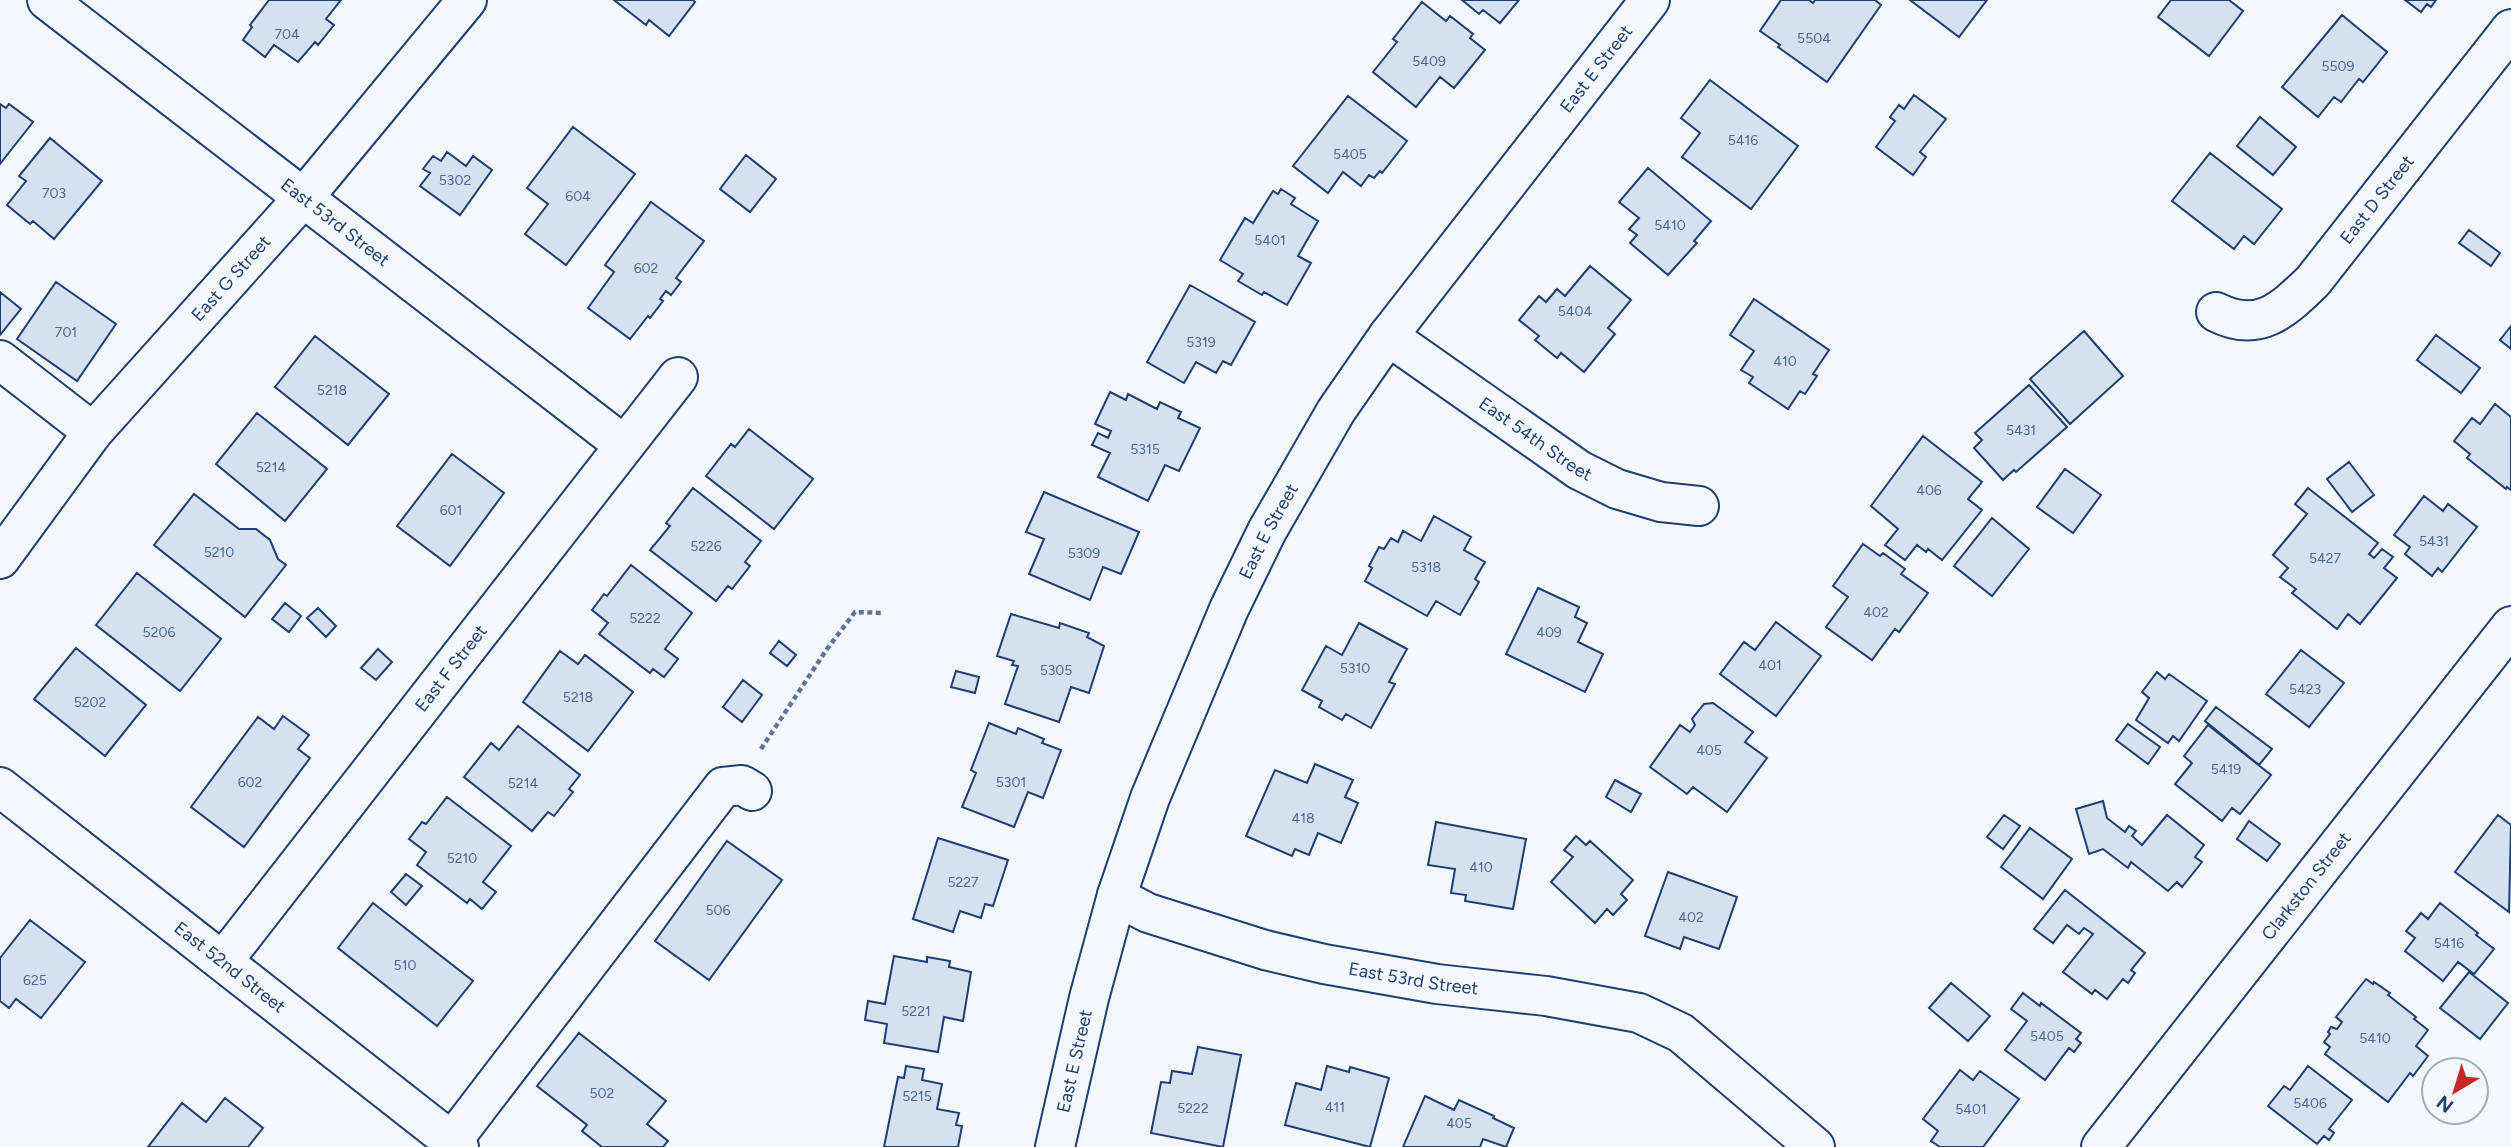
<svg xmlns="http://www.w3.org/2000/svg" width="2511" height="1147" font-family="Figtree,sans-serif">
	<style>
		.building { fill: #d5e0f0; stroke: #1d3f73; stroke-width: 2 }
		.lines { fill: none; stroke-linecap: round; stroke-linejoin: round }
		.minor-casing { stroke: #1d3f73; stroke-width: 42 }
		.path { stroke: #5e769c; stroke-width: 4.5; stroke-dasharray: 5 3.5; stroke-linecap: butt }
		.minor { stroke: #f4f7fb; stroke-width: 38 }
		.labels { text-anchor: middle; stroke-width: 5; stroke-linejoin: round; paint-order: stroke }
		.number-label { font-size: 14px; fill: #4b6792 }
		.street-label { font-size: 18px; fill: #1d3f73; stroke: #f4f7fb }
	</style>
	<rect width="100%" height="100%" fill="#f4f7fb"/>
	<path class="building" d="M269 0H341L326 19 334 25 318 45 315 42 298 62 274 45 265 57 243 40 252 27 250 25Z
		M614 0H693L695 2 669 36 649 20 646 25Z
		M1462 0H1519L1500 23 1483 10 1479 14Z
		M1781 0H1809L1813 3 1815 0H1875L1881 5 1827 82 1778 47 1780 45 1760 31Z
		M1910 0H1987L1959 37Z
		M2171 0H2229L2243 11 2209 56 2158 17Z
		M2405 0H2436L2431 7 2427 4 2421 12Z
		M1422 2 1446 21 1450 16 1473 34 1470 38 1485 50 1454 88 1440 77 1416 107 1373 72 1397 42 1393 39Z
		M2342 15 2387 52 2363 82 2359 79 2341 102 2334 97 2318 117 2282 87Z
		M1710 80 1798 146 1751 209 1682 157 1700 133 1681 118Z
		M1914 95 1946 119 1920 152 1926 157 1913 175 1876 147 1895 121 1890 117 1899 105 1904 109Z
		M1348 96 1407 141 1382 173 1380 171 1374 178 1369 175 1361 186 1343 172 1328 193 1293 166Z
		M0 104 6 108 9 104 33 122 0 164Z
		M2260 117 2296 147 2273 175 2237 146Z
		M573 127 635 174 566 265 525 234 548 204 527 188Z
		M50 138 102 181 54 239 33 221 30 224 7 205 26 181 19 176Z
		M447 152 466 166 473 156 492 170 460 215 420 186 430 173 423 169 433 156 441 161Z
		M2210 153 2282 209 2254 244 2244 236 2234 249 2172 201Z
		M746 155 776 179 750 212 720 189Z
		M1648 168 1711 221 1694 241 1697 243 1668 275 1630 243 1637 235 1629 229 1639 218 1619 202Z
		M1281 189 1295 198 1291 204 1318 221 1298 256 1311 263 1287 305 1264 292 1262 295 1238 281 1243 274 1220 260 1245 218 1253 223 1273 191 1278 194Z
		M651 202 704 241 676 278 681 282 671 295 666 291 660 299 663 301 650 318 648 316 630 339 588 308 614 272 605 265Z
		M2469 230 2500 253 2491 266 2459 243Z
		M1590 266 1631 300 1608 328 1615 334 1584 372 1561 353 1557 358 1535 340 1539 336 1519 320 1539 296 1546 302 1557 289 1565 296Z
		M56 282 116 324 77 381 17 339Z
		M1190 285 1255 322 1231 365 1223 361 1216 373 1196 362 1184 383 1147 362Z
		M0 292 21 309 0 335Z
		M1754 299 1829 350 1813 374 1817 376 1805 394 1800 391 1788 409 1749 383 1753 377 1741 370 1754 351 1730 335Z
		M2511 326V349L2500 340Z
		M2084 331 2123 376 2070 424 2030 379Z
		M2436 335 2480 368 2461 393 2417 360Z
		M315 336 389 394 348 445 275 387Z
		M2029 385 2067 427 2016 472 2014 470 2003 480 1974 448 1982 440 1975 433Z
		M1110 392 1126 400 1128 394 1157 409 1160 402 1181 412 1178 418 1200 428 1179 471 1165 465 1148 501 1098 477 1110 453 1092 445 1098 433 1108 438 1111 431 1095 424Z
		M2495 404 2511 417V490L2507 487 2506 489 2467 458 2470 454 2454 441 2472 418 2480 424Z
		M257 413 327 469 285 521 216 464Z
		M749 429 813 479 774 529 706 476 731 444 735 447Z
		M1923 436 1982 482 1968 499 1982 510 1942 560 1928 549 1926 552 1917 545 1905 560 1885 545 1898 529 1871 506Z
		M452 454 504 493 450 566 397 526Z
		M2349 462 2374 495 2352 512 2327 479Z
		M2065 469 2101 495 2073 533 2037 507Z
		M693 488 761 541 745 562 750 566 732 589 728 586 716 601 650 550 670 526 666 523Z
		M2308 488 2378 543 2369 554 2374 558 2382 549 2393 557 2384 568 2397 578 2360 624 2348 614 2337 629 2292 593 2296 589 2280 577 2288 568 2273 555 2307 514 2295 504Z
		M1044 492 1139 532 1121 574 1103 567 1090 600 1029 574 1044 539 1026 532Z
		M194 494 239 529H256L270 540 278 559 286 565 245 617 154 545Z
		M2424 496 2443 511 2448 504 2477 527 2442 572 2438 568 2432 576 2405 554 2410 547 2394 535Z
		M1434 516 1471 537 1464 550 1485 562 1475 579 1479 582 1460 615 1436 601 1427 616 1365 581 1372 568 1369 566 1379 547 1384 549 1391 538 1398 542 1403 531 1421 541Z
		M1992 518 2029 549 1992 596 1954 566Z
		M1863 544 1880 556 1883 553 1905 569 1901 574 1928 593 1899 632 1895 629 1872 660 1826 627 1848 597 1833 586Z
		M631 565 692 613 665 649 678 659 664 677 653 669 650 673 599 634 608 623 592 610 604 594 607 596Z
		M137 573 221 639 180 691 96 625Z
		M1538 588 1579 607 1575 617 1587 623 1578 642 1603 654 1585 692 1506 654Z
		M285 603 301 616 289 632 272 619Z
		M318 608 336 626 326 637 307 618Z
		M1011 614 1059 628 1060 623 1089 633 1087 637 1104 646 1089 693 1071 687 1059 722 1005 704 1018 666 1012 665 1014 661 997 656Z
		M1776 622 1821 656 1776 716 1720 674 1744 642 1755 650Z
		M1359 623 1407 649 1389 682 1395 684 1371 728 1346 714 1342 720 1319 707 1322 701 1302 690 1326 646 1342 655Z
		M779 641 796 655 787 666 770 653Z
		M76 648 146 705 105 756 34 699Z
		M378 649 392 662 376 680 361 668Z
		M2301 650 2344 683 2309 727 2266 694Z
		M560 651 578 664 585 655 633 692 588 751 523 702Z
		M956 671 979 677 975 693 951 687Z
		M2157 672 2165 679 2169 674 2207 701 2179 741 2173 736 2168 743 2136 720 2149 698 2142 692Z
		M743 680 762 695 742 722 723 707Z
		M1713 703 1753 732 1745 742 1767 758 1727 812 1693 787 1687 794 1650 767 1680 725 1690 732 1695 725 1692 719 1704 704Z
		M2216 707 2272 749 2259 765 2205 721Z
		M283 716 309 735 298 749 310 758 244 847 191 807 258 717 274 729Z
		M989 723 1016 734 1018 728 1044 739 1042 743 1061 750 1043 798 1028 792 1014 827 962 807 976 773 971 770Z
		M2128 724 2160 747 2148 764 2116 740Z
		M2208 725 2271 775 2240 814 2232 808 2222 821 2175 784 2192 763 2184 756Z
		M518 726 580 775 569 789 573 792 554 816 548 812 532 831 464 777 491 743 499 750Z
		M1315 764 1353 780 1345 797 1358 803 1341 843 1318 833 1309 855 1295 849 1292 856 1246 836 1275 770 1307 783Z
		M1615 780 1641 794 1631 812 1606 797Z
		M447 797 511 846 483 882 496 892 482 909 470 899 467 903 417 865 426 852 409 839 422 822 426 824Z
		M2103 801 2107 818 2125 832 2129 826 2136 831 2132 836 2142 845 2167 815 2204 845 2195 857 2202 862 2182 887 2177 882 2168 891 2131 862 2128 868 2103 849 2089 854 2076 809Z
		M2004 815 2020 826 2003 849 1987 837Z
		M2498 815 2511 825 2509 912 2455 872Z
		M2249 821 2280 844 2267 861 2237 839Z
		M1436 822 1526 839 1513 909 1465 901 1466 895 1451 893 1455 869 1428 865Z
		M2030 828 2072 859 2043 899 2001 867Z
		M1576 836 1586 845 1590 841 1633 880 1621 894 1627 900 1613 915 1607 909 1595 923 1551 882 1573 857 1564 850Z
		M938 838 1008 860 993 906 985 904 981 918 960 911 953 932 913 919Z
		M727 841 782 880 709 980 655 941Z
		M1668 872 1737 897 1719 949 1684 937 1680 949 1645 936Z
		M406 874 422 886 406 905 391 892Z
		M2065 890 2145 953 2131 970 2135 973 2128 983 2123 979 2107 999 2095 990 2092 994 2063 972 2093 934 2084 928 2079 934 2067 925 2053 943 2034 929Z
		M373 903 473 981 437 1026 338 948Z
		M2440 903 2478 933 2476 935 2494 949 2474 974 2458 962 2443 981 2405 951 2415 938 2406 931 2421 913 2428 919Z
		M30 920 85 962 41 1018 16 999 9 1008 0 1001V958Z
		M894 956 927 962V957L950 961 949 967 971 972 963 1021 944 1017 938 1052 884 1043 887 1024 865 1020 868 1001 885 1004Z
		M2469 972 2508 1003 2480 1039 2440 1008Z
		M2366 979 2373 984 2374 982 2390 993 2388 995 2416 1017 2414 1019 2428 1030 2416 1046 2428 1056 2413 1076 2410 1073 2388 1102 2325 1054 2330 1047 2324 1042 2330 1034 2328 1032 2331 1027 2337 1029 2342 1022 2336 1017Z
		M1951 983 1990 1016 1968 1041 1929 1008Z
		M2023 993 2040 1006 2041 1003 2081 1033 2076 1039 2081 1043 2074 1052 2069 1048 2045 1080 2005 1050 2027 1021 2011 1009Z
		M579 1033 666 1101 647 1124 668 1141 663 1147H602L582 1131 587 1125 537 1086Z
		M1198 1047 1241 1055 1223 1147 1151 1133 1161 1082 1170 1083 1172 1071 1192 1074Z
		M906 1066 924 1069 922 1080 942 1084 937 1109 959 1113 956 1125 962 1126 958 1147H884L898 1077 904 1078Z
		M1327 1066 1349 1072 1350 1067 1389 1078 1370 1147 1285 1125 1296 1083 1321 1090Z
		M2308 1066 2352 1100 2329 1129 2334 1133 2329 1140 2324 1136 2317 1144 2268 1106 2284 1086 2290 1090Z
		M1960 1070 1973 1080 1980 1071 2019 1099 1983 1147H1940L1931 1141 1938 1131 1923 1119Z
		M1425 1096 1454 1110 1459 1100 1494 1116 1493 1118 1514 1128 1506 1147 1483 1139 1480 1147H1403Z
		M225 1098 263 1128 248 1147H148L182 1103 206 1122Z"/>
	<g class="lines">
		<defs>
			<g id="minor">
				<path id="s1" d="M47 0 624 445"/>
				<path id="s2" d="M2216 312C2259 334 2283 310 2313 281L2511 29"/>
				<path id="s3" d="M1388 336 1579 470 1617 489 1661 502 1699 506"/>
				<path d="M0 360 93 432"/>
				<path id="s4" d="M0 559 93 432 304 197 467 0"/>
				<path id="s5" d="M0 787 459 1147"/>
				<path id="s6" d="M1117 895 1125 901 1148 913 1265 950 1324 964 1437 984 1546 996 1639 1013 1681 1033 1815 1147"/>
				<path id="s7" d="M223 961 678 377"/>
				<path d="M452 1141 723 787 742 785 752 791"/>
				<path id="s8" d="M1055 1147 1089 998 1117 895 1150 798 1229 609 1267 531 1336 411 1388 336 1650 0"/>
				<path id="s9" d="M2101 1147 2511 626"/>
			</g>
		</defs>
		<use href="#minor" class="minor-casing"/>
		<path class="path" d="M761 749 827 649 855 612 883 613"/>
		<use href="#minor" class="minor"/>
	</g>
	<g class="labels">
		<g class="number-label">
			<text x="287" y="39">704</text>
			<text x="1814" y="43">5504</text>
			<text x="1429" y="66">5409</text>
			<text x="2338" y="71">5509</text>
			<text x="1743" y="145">5416</text>
			<text x="1350" y="159">5405</text>
			<text x="455" y="185">5302</text>
			<text x="54" y="198">703</text>
			<text x="578" y="201">604</text>
			<text x="1670" y="230">5410</text>
			<text x="1270" y="245">5401</text>
			<text x="646" y="273">602</text>
			<text x="1575" y="316">5404</text>
			<text x="66" y="337">701</text>
			<text x="1201" y="347">5319</text>
			<text x="1785" y="366">410</text>
			<text x="332" y="395">5218</text>
			<text x="2021" y="435">5431</text>
			<text x="1145" y="454">5315</text>
			<text x="271" y="472">5214</text>
			<text x="1929" y="495">406</text>
			<text x="451" y="515">601</text>
			<text x="2434" y="546">5431</text>
			<text x="706" y="551">5226</text>
			<text x="219" y="557">5210</text>
			<text x="1084" y="558">5309</text>
			<text x="2325" y="563">5427</text>
			<text x="1426" y="572">5318</text>
			<text x="1876" y="617">402</text>
			<text x="645" y="623">5222</text>
			<text x="159" y="637">5206</text>
			<text x="1549" y="637">409</text>
			<text x="1770" y="670">401</text>
			<text x="1355" y="673">5310</text>
			<text x="1056" y="675">5305</text>
			<text x="2305" y="694">5423</text>
			<text x="578" y="702">5218</text>
			<text x="90" y="707">5202</text>
			<text x="1709" y="755">405</text>
			<text x="2226" y="774">5419</text>
			<text x="250" y="787">602</text>
			<text x="1011" y="787">5301</text>
			<text x="523" y="788">5214</text>
			<text x="1303" y="823">418</text>
			<text x="462" y="863">5210</text>
			<text x="1481" y="872">410</text>
			<text x="963" y="887">5227</text>
			<text x="718" y="915">506</text>
			<text x="1691" y="922">402</text>
			<text x="2449" y="948">5416</text>
			<text x="405" y="970">510</text>
			<text x="35" y="985">625</text>
			<text x="916" y="1016">5221</text>
			<text x="2047" y="1041">5405</text>
			<text x="2375" y="1043">5410</text>
			<text x="602" y="1098">502</text>
			<text x="917" y="1101">5215</text>
			<text x="2310" y="1108">5406</text>
			<text x="1335" y="1112">411</text>
			<text x="1193" y="1113">5222</text>
			<text x="1971" y="1114">5401</text>
			<text x="1459" y="1128">405</text>
		</g>
		<g class="street-label">
			<text dy="6" stroke="none"><textPath href="#s8" startOffset="1222">East E Street</textPath></text>
			<text dy="6" stroke="none"><textPath href="#s2" startOffset="215">East D Street</textPath></text>
			<text dy="6" stroke="none"><textPath href="#s1" startOffset="364">East 53rd Street</textPath></text>
			<text dy="6" stroke="none"><textPath href="#s4" startOffset="364">East G Street</textPath></text>
			<text dy="6" stroke="none"><textPath href="#s3" startOffset="180">East 54th Street</textPath></text>
			<text dy="6" stroke="none"><textPath href="#s8" startOffset="654">East E Street</textPath></text>
			<text dy="6" stroke="none"><textPath href="#s7" startOffset="371">East F Street</textPath></text>
			<text dy="6" stroke="none"><textPath href="#s9" startOffset="332">Clarkston Street</textPath></text>
			<text dy="6" stroke="none"><textPath href="#s5" startOffset="292">East 52nd Street</textPath></text>
			<text dy="6" stroke="none"><textPath href="#s6" startOffset="310">East 53rd Street</textPath></text>
			<text dy="6" stroke="none"><textPath href="#s8" startOffset="88">East E Street</textPath></text>
		</g>
	</g>
	<g transform="translate(2455 1091) rotate(218)"><circle r="33" fill="#f4f7fb" stroke="#9eadc5" stroke-width="2"/>
	<path d="M0-5L12 26L0 18L-12 26Z" fill="#c62828"/>
	<text y="-10" font-size="19" font-weight="bold" text-anchor="middle" fill="#1d3f73">N</text>
	</g>
</svg>
